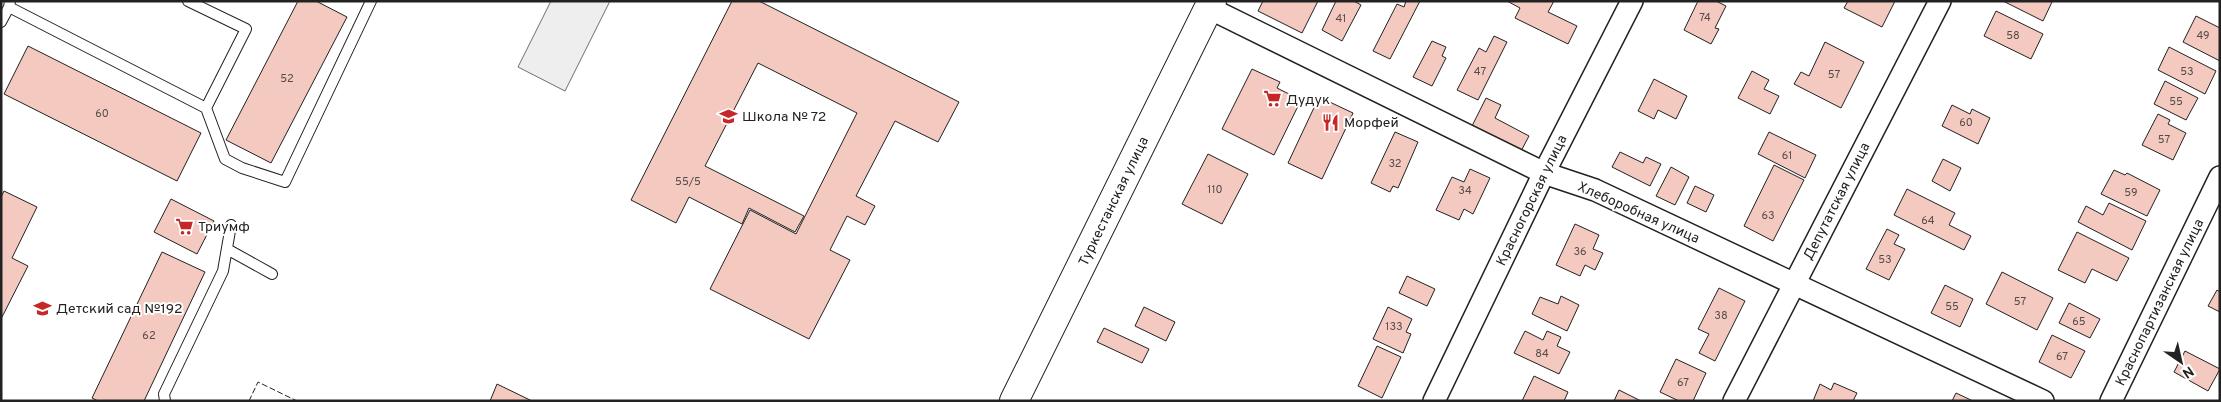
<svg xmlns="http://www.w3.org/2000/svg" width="2221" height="402" font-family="Overpass,sans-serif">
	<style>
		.green { fill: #eee; stroke: #6f6f6f }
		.building { fill: #f3c9c0; stroke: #222 }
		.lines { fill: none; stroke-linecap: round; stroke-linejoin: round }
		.service-casing { stroke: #222; stroke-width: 12 }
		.minor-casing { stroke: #222; stroke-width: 24 }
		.secondary-casing { stroke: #222; stroke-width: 30 }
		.service { stroke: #fff; stroke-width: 10 }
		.minor { stroke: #fff; stroke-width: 21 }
		.secondary { stroke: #fff; stroke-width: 28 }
		.fence { stroke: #222; stroke-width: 1; stroke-dasharray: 6 2.5; stroke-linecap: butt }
		.labels { text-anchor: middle; stroke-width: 4; stroke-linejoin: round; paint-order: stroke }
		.number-label { font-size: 11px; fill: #564c4a }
		.poi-label { font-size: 14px; fill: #222; stroke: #fff; text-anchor: start }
		.street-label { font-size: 14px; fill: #222; stroke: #fff }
	</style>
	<rect width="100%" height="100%" fill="#fff"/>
	<path class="green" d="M551 1H610L565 91 518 67Z"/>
	<path class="building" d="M298 1H316L347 17 271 163 226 140Z
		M732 1H759L959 102 938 142 895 121 856 196 875 206 865 225 847 216 830 250 850 260 809 339 710 289 750 210 796 234 857 113 758 63 705 166 804 216 795 232 749 208 742 224 689 197 676 223 631 200Z
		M1263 1H1318L1302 33 1258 11Z
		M1336 1H1354L1361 5 1342 41 1322 30Z
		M1406 1H1420L1390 59 1373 51 1397 4 1404 7Z
		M1507 1H1554L1548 12 1577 26 1568 44 1515 18 1520 8Z
		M1698 1H1716L1726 6 1715 28 1719 29 1711 44 1684 30Z
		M1848 1H1895L1882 27 1844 8Z
		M2003 1H2051L2052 2 2043 21Z
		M1996 11 2043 34 2031 59 1984 36Z
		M2196 16 2220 28V61L2183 42Z
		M1494 36 1507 42 1478 100 1457 90 1479 48 1486 52Z
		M1432 41 1446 47 1442 56 1446 58 1432 86 1413 77Z
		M1825 42 1864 62 1841 108 1794 84 1801 72 1809 76Z
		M28 46 201 133 177 181 4 94Z
		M2169 47 2216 71 2205 94 2158 70Z
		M1252 69 1280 82 1277 88 1301 100 1274 155 1222 129Z
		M1752 71 1769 80 1764 89 1779 96 1770 114 1738 98Z
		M1654 79 1687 96 1676 119 1658 110 1654 119 1638 111Z
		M2165 81 2198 98 2186 120 2154 104Z
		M1319 97 1353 113 1322 179 1288 163Z
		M1486 98 1501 105 1495 118 1529 136 1520 153 1471 128Z
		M1952 105 1970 114 1972 109 1990 118 1978 144 1942 126Z
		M2158 114 2170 120 2168 124 2186 133 2173 160 2142 145Z
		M1395 132 1418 142 1398 188 1393 186 1390 192 1371 183Z
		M1769 132 1816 155 1805 178 1758 154Z
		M1620 152 1643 163 1646 157 1661 164 1650 186 1612 167Z
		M1208 154 1248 174 1222 224 1182 204Z
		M1943 159 1961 168 1950 191 1932 181Z
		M1774 165 1804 180 1773 241 1744 226Z
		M1671 167 1689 177 1675 205 1656 196Z
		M1470 169 1490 178 1473 214 1464 209 1459 220 1436 210 1452 177 1464 182Z
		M2114 170 2125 175 2127 173 2160 190 2147 216 2101 194Z
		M1695 186 1714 195 1706 212 1687 203Z
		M1907 189 1955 213 1949 225 1971 236 1964 250 1894 215Z
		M4 191 37 207 12 258 28 266 1 319V197Z
		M171 199 214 221 197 254 154 232Z
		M2109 203 2146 221 2132 250 2078 222 2086 206 2103 215Z
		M1575 224 1599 235 1593 249 1603 253 1595 270 1585 265 1580 276 1556 265Z
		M1887 229 1899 235 1894 244 1905 249 1889 280 1866 269Z
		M2077 232 2129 258 2117 281 2092 269 2085 283 2058 270Z
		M162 252 205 272 144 401H98L92 398Z
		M2002 272 2053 298 2037 330 1986 304Z
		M1407 276 1435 289 1427 306 1399 293Z
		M1945 285 1973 299 1960 327 1931 313Z
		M1719 288 1745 301 1715 361 1699 353 1709 334 1698 329Z
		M2217 290 2220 292V312L2208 306Z
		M1561 296 1579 305 1567 331 1532 314 1540 297 1558 304Z
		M2069 303 2100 319 2090 338 2059 323Z
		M1144 307 1175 322 1166 341 1135 326Z
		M1388 307 1412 319 1406 332 1411 334 1403 353 1373 339Z
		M1104 328 1149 349 1142 363 1097 342Z
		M1525 331 1543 340 1547 331 1561 337 1557 346 1570 352 1559 374 1514 353Z
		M2052 335 2085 351 2071 378 2039 362Z
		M1377 346 1401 357 1382 398 1358 386Z
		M2185 351 2220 369 2208 391 2174 372Z
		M1676 359 1706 373 1693 401H1679L1660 392Z
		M1534 376 1568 392 1564 401H1522Z
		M1834 383 1857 393 1853 401H1813L1820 384 1831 390Z
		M497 384 532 401H490Z
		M1619 390 1641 401H1614Z
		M1956 393 1973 401H1952Z"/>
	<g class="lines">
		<defs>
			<path id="service" d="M10 1 9 7 206 108 225 159 242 168 285 182 371 1
				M188 1 246 29 206 108
				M1 22 9 7
				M227 249 272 274
				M165 401 164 394 223 271 231 225"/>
			<path id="minor" d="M1209 8 1544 173 1595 190 2043 401
				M1434 401 1544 173 1632 1
				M1734 401 1940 1
				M2111 401 2220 177"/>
			<path id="secondary" d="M1014 401 1212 1"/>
		</defs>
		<use href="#service" class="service-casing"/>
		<use href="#minor" class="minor-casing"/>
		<use href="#secondary" class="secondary-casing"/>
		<use href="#service" class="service"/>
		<use href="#minor" class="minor"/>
		<use href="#secondary" class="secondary"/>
		<path class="fence" d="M249 401 258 382 297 401"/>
	</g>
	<defs>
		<symbol id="supermarket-bare" viewBox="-9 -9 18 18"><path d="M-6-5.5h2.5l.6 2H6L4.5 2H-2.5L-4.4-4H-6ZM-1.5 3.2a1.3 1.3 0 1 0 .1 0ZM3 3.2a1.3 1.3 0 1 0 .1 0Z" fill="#c62828" stroke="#fff" stroke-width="2.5" paint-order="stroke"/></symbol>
		<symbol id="school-bare" viewBox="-9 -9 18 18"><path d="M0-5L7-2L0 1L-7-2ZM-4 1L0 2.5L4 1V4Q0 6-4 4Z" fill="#c62828" stroke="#fff" stroke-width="2.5" paint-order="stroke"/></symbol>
		<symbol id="restaurant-bare" viewBox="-9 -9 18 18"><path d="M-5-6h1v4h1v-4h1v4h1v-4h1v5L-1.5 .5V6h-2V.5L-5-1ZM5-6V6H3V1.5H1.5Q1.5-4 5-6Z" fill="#c62828" stroke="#fff" stroke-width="2.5" paint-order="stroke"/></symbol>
	</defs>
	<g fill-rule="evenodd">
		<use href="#supermarket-bare" x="1260" y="86" width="25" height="25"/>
		<use href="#school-bare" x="716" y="104" width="25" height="25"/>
		<use href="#restaurant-bare" x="1318" y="110" width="25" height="25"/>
		<use href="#supermarket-bare" x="172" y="214" width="25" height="25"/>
		<use href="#school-bare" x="30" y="296" width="25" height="25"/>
	</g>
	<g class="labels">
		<g class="number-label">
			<text x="1705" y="21">74</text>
			<text x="1341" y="22">41</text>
			<text x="2013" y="39">58</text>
			<text x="2203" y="39">49</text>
			<text x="1480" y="75">47</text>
			<text x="2187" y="75">53</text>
			<text x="1834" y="78">57</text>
			<text x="287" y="82">52</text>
			<text x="2176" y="105">55</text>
			<text x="102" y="117">60</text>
			<text x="1966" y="126">60</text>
			<text x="2164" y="143">57</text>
			<text x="1787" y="159">61</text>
			<text x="1395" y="167">32</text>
			<text x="688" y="185">55/5</text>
			<text x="1215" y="193">110</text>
			<text x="1465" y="194">34</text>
			<text x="2131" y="196">59</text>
			<text x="1768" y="219">63</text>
			<text x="1928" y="224">64</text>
			<text x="1580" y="255">36</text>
			<text x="1885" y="263">53</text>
			<text x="2020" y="305">57</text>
			<text x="1952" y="310">55</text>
			<text x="1721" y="319">38</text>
			<text x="2079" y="325">65</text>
			<text x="1394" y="330">133</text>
			<text x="149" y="339">62</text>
			<text x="1542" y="357">84</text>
			<text x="2062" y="360">67</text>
			<text x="1683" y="386">67</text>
		</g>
		<g class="poi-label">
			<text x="1286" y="104">Дудук</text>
			<text x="742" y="121">Школа № 72</text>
			<text x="1344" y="127">Морфей</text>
			<text x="198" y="231">Триумф</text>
			<text x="56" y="313">Детский сад №192</text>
		</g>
		<g class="street-label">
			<text transform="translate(1531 200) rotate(-64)" y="5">Красногорская улица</text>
			<text transform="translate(1113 201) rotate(-64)" y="5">Туркестанская улица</text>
			<text transform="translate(1836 201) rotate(-63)" y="5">Депутатская улица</text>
			<text transform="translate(1639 212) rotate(24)" y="5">Хлеборобная улица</text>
			<text transform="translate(2159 302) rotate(-64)" y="5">Краснопартизанская улица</text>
		</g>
	</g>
	<rect width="2221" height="402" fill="none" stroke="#222222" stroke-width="5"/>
	<g transform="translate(2181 362) rotate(146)" stroke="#ffffff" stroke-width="4" paint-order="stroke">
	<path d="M0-4L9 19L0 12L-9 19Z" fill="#222222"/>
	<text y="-8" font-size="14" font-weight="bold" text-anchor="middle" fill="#222222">N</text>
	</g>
</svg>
